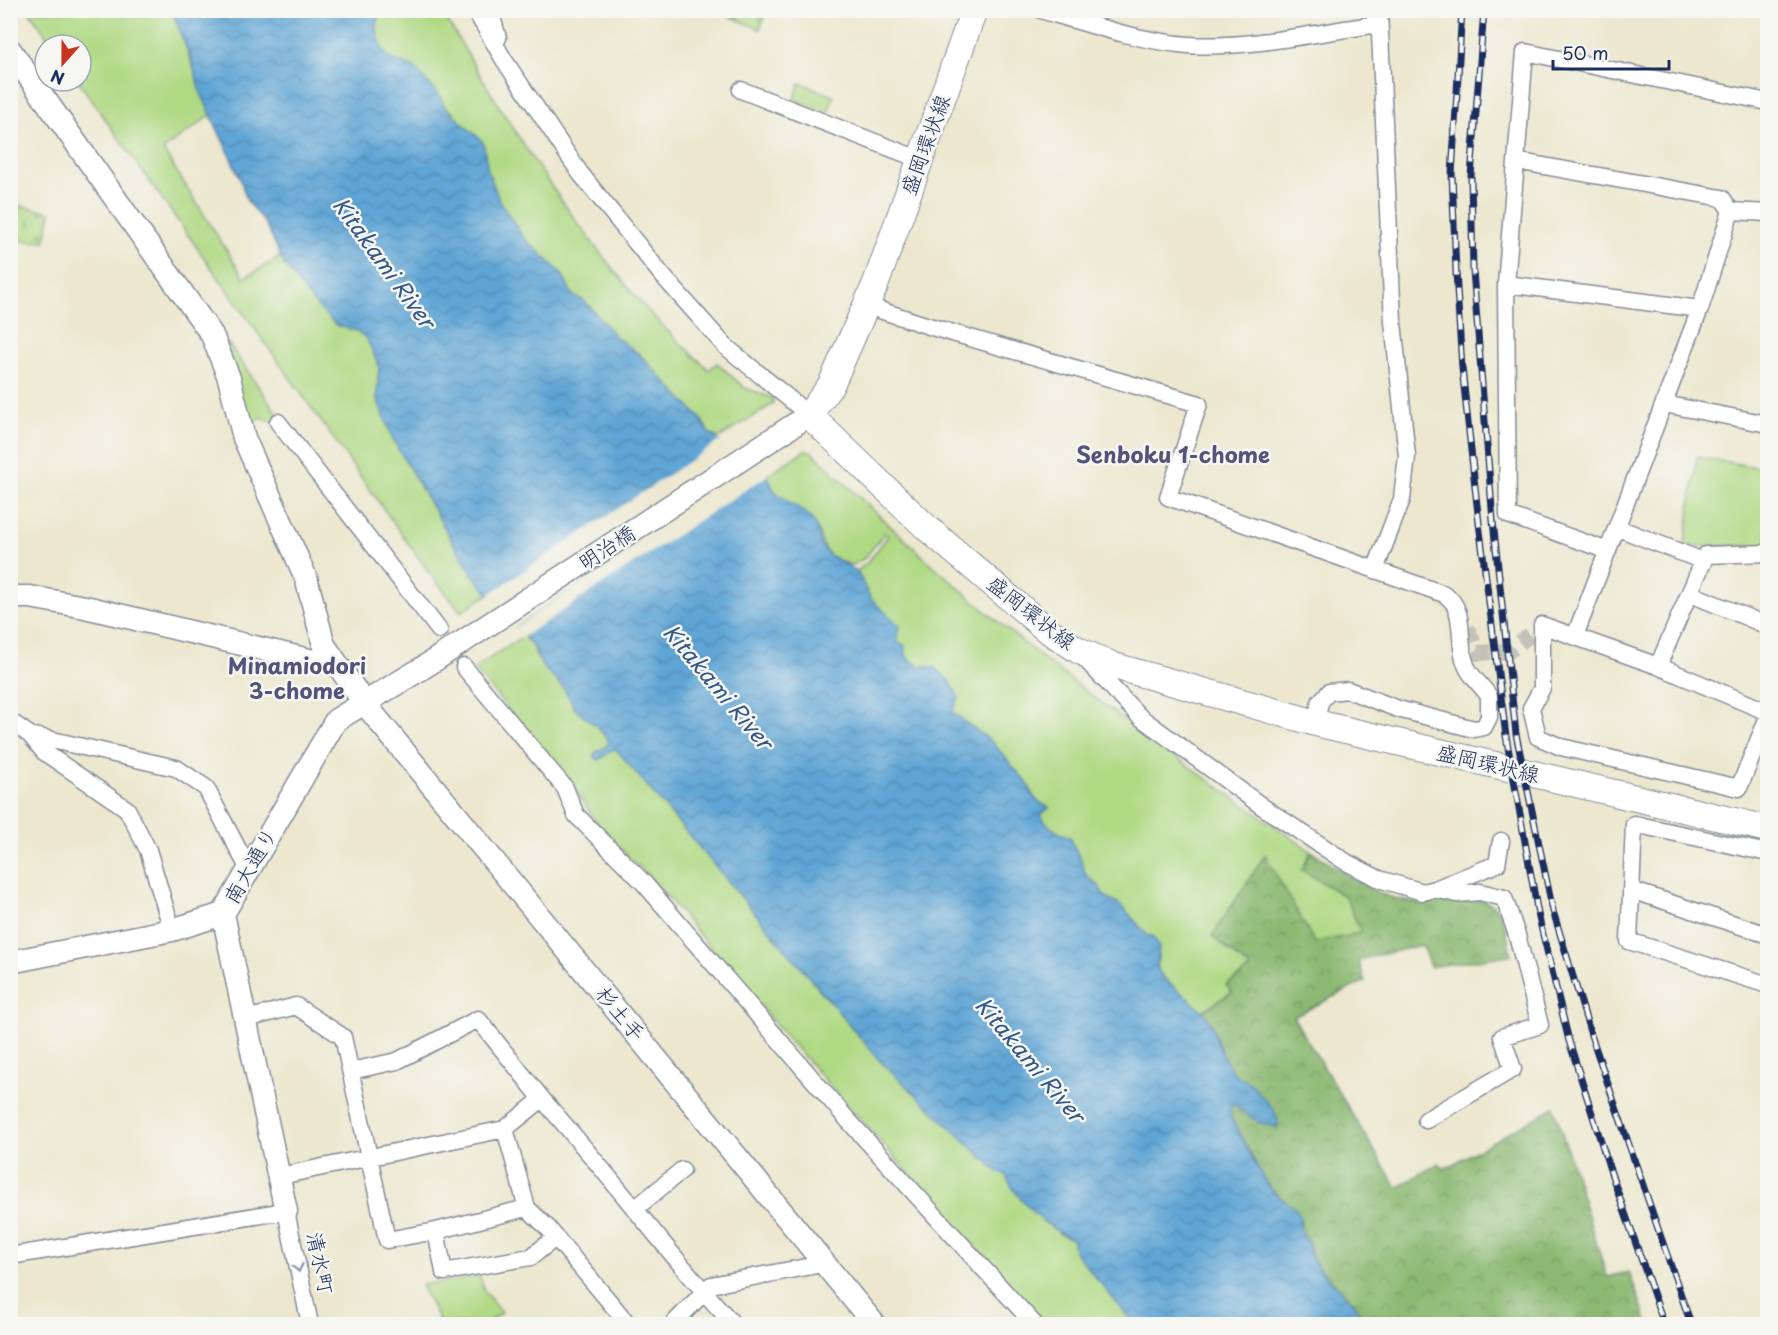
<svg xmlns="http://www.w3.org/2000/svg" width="1778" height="1335" font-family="'Playpen Sans','Klee One',sans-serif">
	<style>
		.green { fill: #b0d984; stroke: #668471; stroke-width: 1.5 }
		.forest { fill: url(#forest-crowns); stroke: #547468; stroke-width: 1.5 }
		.cemetery { fill: url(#cemetery-stones); stroke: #668471; stroke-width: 1.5 }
		.water { fill: url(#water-waves); stroke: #3d6a9a; stroke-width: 1.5 }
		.pier { fill: #ece7ce }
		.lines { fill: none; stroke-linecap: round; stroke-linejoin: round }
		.street-tunnel { stroke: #c2c2b8; stroke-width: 16; stroke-dasharray: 16 8; stroke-linecap: butt }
		.street-casing { stroke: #848b96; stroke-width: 19 }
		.secondary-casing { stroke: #848b96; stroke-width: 25 }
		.primary-casing { stroke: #848b96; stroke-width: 28 }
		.street { stroke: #fff; stroke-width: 16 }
		.secondary { stroke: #fff; stroke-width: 22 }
		.primary { stroke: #fff; stroke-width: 26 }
		.rail-casing { stroke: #1b2f5e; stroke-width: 7 }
		.rail { stroke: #f6f6f2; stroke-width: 4.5; stroke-dasharray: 14; stroke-linecap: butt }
		.oneway { stroke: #8d97ae }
		.labels { text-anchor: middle; stroke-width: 5; stroke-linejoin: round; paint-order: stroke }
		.street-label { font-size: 21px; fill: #1b2f5e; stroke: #f6f6f2 }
		.water-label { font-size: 22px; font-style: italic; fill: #335888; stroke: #f6f6f2 }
		.neighbourhood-label { font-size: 22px; font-weight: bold; fill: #54537b; stroke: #f6f6f2 }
	</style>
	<defs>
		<pattern id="forest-crowns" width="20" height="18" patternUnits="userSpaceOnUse" patternTransform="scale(1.5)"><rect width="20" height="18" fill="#8cb972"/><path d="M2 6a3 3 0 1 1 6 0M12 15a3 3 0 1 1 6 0" fill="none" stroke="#729761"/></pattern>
		<pattern id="cemetery-stones" width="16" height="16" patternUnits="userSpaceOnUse" patternTransform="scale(1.5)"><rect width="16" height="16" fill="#b0d984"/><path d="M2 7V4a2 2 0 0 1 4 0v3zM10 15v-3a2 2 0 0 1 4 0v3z" fill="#97bb74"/></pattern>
		<pattern id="water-waves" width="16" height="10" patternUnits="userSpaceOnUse" patternTransform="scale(1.5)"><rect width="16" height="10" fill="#5fa5d5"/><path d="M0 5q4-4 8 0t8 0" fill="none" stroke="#4e87b0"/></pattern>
	</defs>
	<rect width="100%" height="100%" fill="#f6f6f2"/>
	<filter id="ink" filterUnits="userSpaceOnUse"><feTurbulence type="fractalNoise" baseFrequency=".0167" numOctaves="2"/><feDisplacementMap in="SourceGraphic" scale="12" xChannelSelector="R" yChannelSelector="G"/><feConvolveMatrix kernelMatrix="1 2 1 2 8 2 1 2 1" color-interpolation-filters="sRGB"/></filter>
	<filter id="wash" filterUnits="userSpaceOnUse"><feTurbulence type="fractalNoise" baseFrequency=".008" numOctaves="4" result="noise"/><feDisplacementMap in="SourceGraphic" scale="24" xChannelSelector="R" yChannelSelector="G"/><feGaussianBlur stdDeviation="1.35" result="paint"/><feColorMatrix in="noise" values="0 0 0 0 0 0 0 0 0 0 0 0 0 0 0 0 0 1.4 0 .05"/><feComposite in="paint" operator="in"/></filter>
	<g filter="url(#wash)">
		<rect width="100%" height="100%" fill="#ece7ce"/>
		<path class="green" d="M29 11H172L211 115 163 150 244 278 280 257 314 303 336 325 357 331 367 339 379 366 377 398 394 442 460 554 490 593 461 612 428 571 78 81H81V45H53Z
			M380 11H442C502 114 565 216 644 306 664 329 687 349 709 370L717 363 745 388 773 398V404L719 438 709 433 701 419 639 354 616 337 585 301 573 296 562 274 523 237 500 202 488 171 453 112 445 107 436 91 388 57C376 41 375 28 380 11Z
			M800 83 834 96 828 112 794 99Z
			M228 343 281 419 276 424 261 417 248 425 224 347Z
			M805 450 812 452C888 525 966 598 1049 663 1134 729 1222 790 1311 851L1302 870 1346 897 1361 933 1315 943 1265 856 1252 969 1226 985 1232 992 1203 1011C1194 1004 1160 977 1158 969 1155 957 1160 949 1154 937L1147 935 1117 902 1104 896 1099 886 1084 874C1083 855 1075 854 1070 837 1059 834 1046 826 1041 815L1049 808C1038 803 1032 797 1029 785L992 742 952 712 929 665 921 667 907 658 904 645 897 642V634L870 598 857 571 868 562 888 536 884 533 865 558 853 565C814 556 828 540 812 520 801 507 785 503 775 491 770 486 771 481 765 476Z
			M1697 457 1767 469V546H1685Z
			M523 636 534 648 536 657 565 690 575 709 597 726 609 741 608 745 594 754 599 760 615 748 881 1062 1006 1175 1061 1235 1073 1239 1074 1251 1134 1324H1045L788 1039 651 878 603 832 571 783 474 669Z
			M480 1276 484 1291 502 1313 485 1324H441L421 1285Z"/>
		<path class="forest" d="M1311 851C1344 872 1378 900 1418 903 1440 904 1476 890 1495 907 1506 918 1508 941 1511 955L1430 967 1422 945 1358 960 1365 981 1293 1017 1397 1188 1439 1163 1444 1169 1554 1107 1607 1277 1629 1272 1648 1324H1365L1355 1304 1316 1265C1311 1258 1312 1253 1309 1245 1305 1233 1299 1230 1300 1216 1290 1203 1276 1196 1266 1183L1230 1116V1103L1260 1123C1260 1114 1261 1103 1258 1094 1255 1081 1238 1080 1231 1070 1218 1051 1216 1029 1203 1011L1232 992 1226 985 1251 969 1212 936 1265 855 1315 943 1361 933 1346 897 1302 870Z"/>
		<path class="cemetery" d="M717 11H767L760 29Z
			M11 204 51 212 45 242 18 241 17 281 13 282 11 300Z"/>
		<path class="water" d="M172 11H380L376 27 382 49 388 57 414 68 436 91 445 107 483 142 488 171 500 202 523 237 562 274 573 296 585 301 616 337 639 354 701 419 709 433 770 480 774 491 807 514 815 523 821 545 829 555 857 571 870 598 900 626 897 642 904 645 907 658 921 667H934L950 681 959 698 952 712 992 742 1029 785 1031 794 1040 803 1049 807 1041 815C1046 826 1059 834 1070 837 1075 854 1083 856 1085 874L1099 886 1104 896 1122 906 1147 935 1154 937 1159 948 1157 967 1161 976 1203 1011 1211 1023 1220 1050 1233 1073 1251 1084 1273 1109 1278 1120 1277 1127 1260 1123 1231 1103 1230 1116 1266 1183 1273 1192 1297 1210 1300 1216 1299 1229 1309 1246 1311 1257 1320 1271 1355 1304 1365 1324H1134L1074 1251 1073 1239C1050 1231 1014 1198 1006 1175L997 1171 881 1062 615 748 599 760 595 758 594 754 608 745V740L597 726 575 709 565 690 542 666 534 648 473 575 460 554 394 442 377 398 379 366 367 339 357 331 336 325 314 303 285 266 265 223 247 201 240 178 199 89 193 63Z"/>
		<path class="pier" d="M724 438 768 475 521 638 513 629 674 522 513 628 488 595Z"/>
	</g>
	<g filter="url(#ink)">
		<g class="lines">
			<path class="street-tunnel" d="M1467 628 1478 653 1509 651 1530 635"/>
			<defs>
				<path id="street" d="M475 10 504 60 580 173 662 275 725 346 809 415
					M490 10 498 38
					M1041 10C1088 24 1139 41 1188 45 1247 49 1320 32 1379 24
					M741 90 921 160
					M1516 161 1722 198 1731 211
					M1506 284 1700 309
					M864 305 932 327 1199 404 1168 497 1444 594C1468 609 1456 642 1466 665 1470 676 1482 686 1489 696V717L1484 727 1474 729 1398 709 1348 690 1329 692 1320 702 1316 723
					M1664 404 1768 424
					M278 422 439 630
					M1618 528 1703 561
					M1608 551 1508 515 1506 284 1525 52 1768 102
					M1375 570 1402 499 1407 456 1393 322 1379 10
					M1691 594 1768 626
					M1542 625V688L1531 708 1538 737 1561 747 1739 788 1768 717
					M1542 625 1658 666 1768 712
					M1575 636 1700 309 1731 211 1768 213
					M1084 658 1140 717 1263 807 1346 862 1379 879 1423 892 1435 889 1457 894 1480 892 1504 898 1517 935 1540 1025 1502 1037 1513 1069 1426 1120
					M1658 666 1706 555 1768 553
					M464 667 565 788 576 815 643 882 847 1119 1034 1324
					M10 721 30 735 44 752 127 809 148 850 172 930
					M30 735 176 768 206 788 249 870
					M1768 853 1634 824 1629 941 1768 985
					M1435 889 1497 864 1501 841
					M1631 890 1768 935
					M246 1019 296 1006 343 1037 387 1240 436 1231 444 1272 531 1257 555 1238
					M351 1071 397 1061 478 1019 542 1099
					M505 1129 542 1099C608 1172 666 1252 733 1324
					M280 1176 505 1129 527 1208 548 1228 628 1324
					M636 1208 682 1170
					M436 1231 527 1208
					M10 1256 286 1211 310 1324
					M673 1324 711 1285 822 1264"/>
				<path id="secondary" d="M10 50 212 335 229 378 244 438 306 578 324 645 365 704 874 1324
					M10 597H30L85 607 309 660
					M223 914 286 1211
					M10 962 172 930 223 914 336 720 421 669 809 415"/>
				<path id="primary" d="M974 10 876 283 831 385 809 415 927 528 1046 629 1078 650 1114 666 1316 723 1768 829"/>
			</defs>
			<use href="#street" class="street-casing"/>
			<use href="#secondary" class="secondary-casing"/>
			<use href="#primary" class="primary-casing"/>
			<use href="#street" class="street"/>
			<use href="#secondary" class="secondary"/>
			<use href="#primary" class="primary"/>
			<defs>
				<path id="rail" d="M1462 10 1452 174 1456 272 1462 368 1479 523 1506 736 1538 914 1569 1041 1610 1170 1664 1324
					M1484 10 1471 176 1473 271 1493 521 1516 734 1553 911 1591 1035 1691 1324"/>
			</defs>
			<use href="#rail" class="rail-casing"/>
			<use href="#rail" class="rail"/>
		</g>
		<defs><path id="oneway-chevron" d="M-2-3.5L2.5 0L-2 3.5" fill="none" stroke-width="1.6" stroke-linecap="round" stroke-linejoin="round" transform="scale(1.5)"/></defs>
		<use class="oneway" href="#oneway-chevron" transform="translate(298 1268) rotate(78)"/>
	</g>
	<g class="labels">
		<g class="street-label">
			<text transform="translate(926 145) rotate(-70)" y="7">盛岡環状線</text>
			<text transform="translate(607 548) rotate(-33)" y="7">明治橋</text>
			<text transform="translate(1031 613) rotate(38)" y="7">盛岡環状線</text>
			<text transform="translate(1488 764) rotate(13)" y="7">盛岡環状線</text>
			<text transform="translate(251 866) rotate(-60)" y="7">南大通り</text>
			<text transform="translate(620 1014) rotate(51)" y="7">杉土手</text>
			<text transform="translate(320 1263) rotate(78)" y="7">清水町</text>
		</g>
		<g class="water-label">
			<text transform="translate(384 263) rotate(54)" y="8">Kitakami River</text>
			<text transform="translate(718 687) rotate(50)" y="8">Kitakami River</text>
			<text transform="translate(1030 1060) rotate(50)" y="8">Kitakami River</text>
		</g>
		<g class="neighbourhood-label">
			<text x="1173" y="463">Senboku 1-chome</text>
			<text x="297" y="674">Minamiodori<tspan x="297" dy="25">3-chome</tspan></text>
		</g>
	</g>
	<rect width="1778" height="1335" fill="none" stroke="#f6f6f2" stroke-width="36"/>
	<g transform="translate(63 63) rotate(201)"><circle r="28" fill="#f6f6f2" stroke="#9ea6b7" stroke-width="1.5"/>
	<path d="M0-4.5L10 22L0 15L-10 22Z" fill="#c8321e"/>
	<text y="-9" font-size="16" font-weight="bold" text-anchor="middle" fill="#1b2f5e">N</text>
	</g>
	<path d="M1553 60v9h116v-9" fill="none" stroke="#1b2f5e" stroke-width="3"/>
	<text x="1562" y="60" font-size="18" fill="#1b2f5e" stroke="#f6f6f2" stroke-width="4.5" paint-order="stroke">50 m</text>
</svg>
